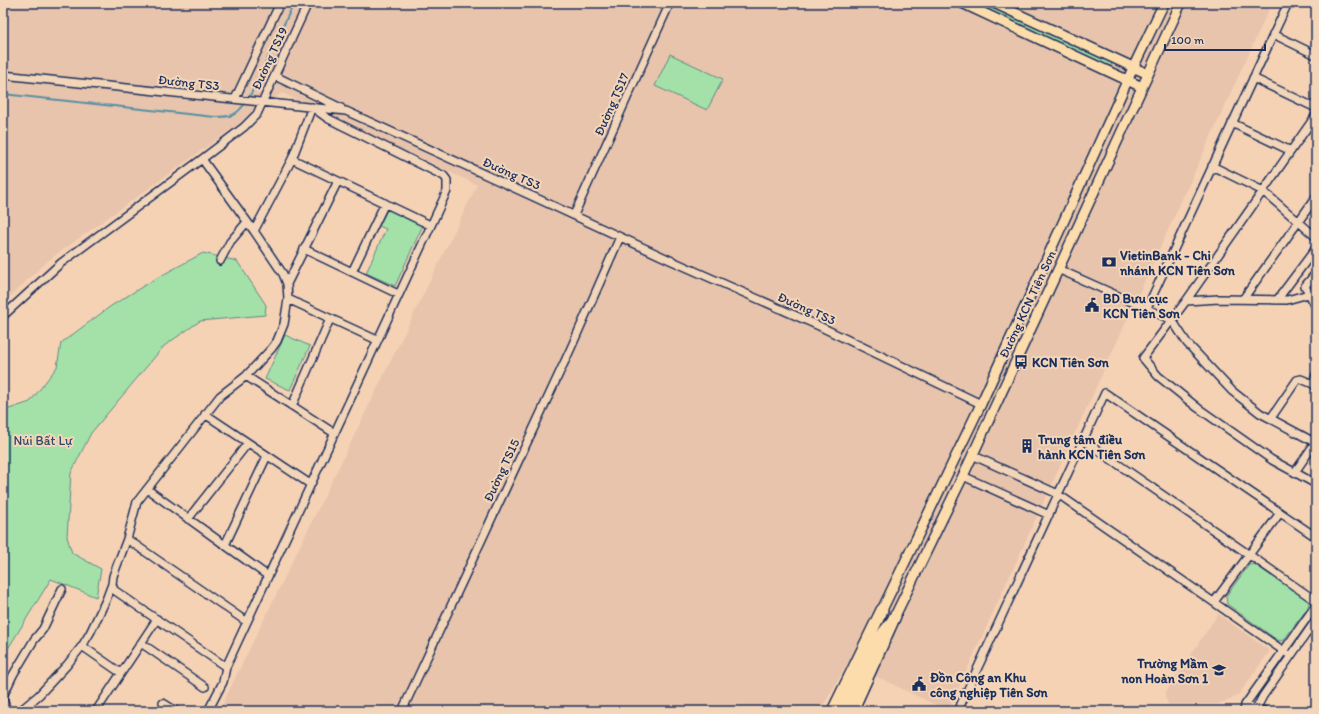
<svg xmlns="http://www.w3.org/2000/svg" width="1319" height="714" font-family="Itim,sans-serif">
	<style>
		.built { fill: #e8c4ac }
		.green { fill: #a3e1a9; stroke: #5f8884 }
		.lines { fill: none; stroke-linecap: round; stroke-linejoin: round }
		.stream { stroke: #568fa5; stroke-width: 2 }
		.minor-casing { stroke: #1b2f5e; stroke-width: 10 }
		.major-casing { stroke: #1b2f5e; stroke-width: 12 }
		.highway-casing { stroke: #1b2f5e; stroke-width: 14 }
		.minor { stroke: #f3d6b9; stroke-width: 7 }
		.major { stroke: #fddcac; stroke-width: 9 }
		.highway { stroke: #fddcac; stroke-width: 11 }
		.labels { text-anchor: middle; stroke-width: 4; stroke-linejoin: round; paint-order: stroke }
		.street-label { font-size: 13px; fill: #1b2f5e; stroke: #f3d6b9 }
		.poi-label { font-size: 13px; font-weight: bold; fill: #1b2f5e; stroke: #f3d6b9; text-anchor: start }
		.park-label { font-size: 13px; fill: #2f4a69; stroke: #f3d6b9 }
	</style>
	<rect width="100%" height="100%" fill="#f6d2b5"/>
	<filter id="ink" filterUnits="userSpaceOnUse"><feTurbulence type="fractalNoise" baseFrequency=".025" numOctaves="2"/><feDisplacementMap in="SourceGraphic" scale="8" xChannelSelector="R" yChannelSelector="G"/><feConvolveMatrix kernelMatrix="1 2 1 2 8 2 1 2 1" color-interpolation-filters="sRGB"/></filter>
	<g filter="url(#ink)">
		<path class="built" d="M3 3H1272L948 711 848 663 820 711H219L477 185 282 93 49 260 3 303Z
			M1218 614 1270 651 1239 694 1230 700 1217 704 1169 705 1165 698V693Z"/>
		<path class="green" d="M972 3H983L1111 62 1112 64 1110 66H1109Z
			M670 54 723 79 707 110 655 86Z
			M388 208 423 225 395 286 366 273 386 229 379 226Z
			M203 253 237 261 266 305 265 315 200 321 164 346 91 433 71 473 67 537 72 553 101 569 96 597 51 579 4 655 3 411 30 402 57 367 61 343 111 306 155 279Z
			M285 335 310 346 290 390 265 379Z
			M1255 564 1259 565 1308 599 1309 603 1307 609 1283 641 1277 640 1227 604 1226 596 1249 565Z"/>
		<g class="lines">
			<path class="stream" d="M3 94 215 117C232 117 236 116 246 102
				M249 98 294 3"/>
			<defs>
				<path id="minor" d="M1273 34 1316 55
					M3 75 346 111 534 197 670 260 819 326 981 404
					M275 76 341 108
					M1253 78 1316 108
					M235 99 280 3
					M1316 115 1186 301 1143 358 1158 376 1198 408 1272 460 1316 484
					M1232 123 1291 151
					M292 159 430 225
					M1212 166 1263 191 1316 237
					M574 215 670 3
					M304 249 398 294
					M220 261 230 242 247 222
					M1058 269 1172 320 1187 343 1232 391 1260 413 1316 443
					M352 272 385 203
					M1316 273 1305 286 1316 307
					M287 284 338 181
					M288 299 377 340
					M1243 299 1316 197
					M1277 300 1316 248
					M1186 301 1219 299 1287 300 1316 292
					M1146 310 1288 3
					M3 316 61 263 202 159 244 127 257 114 308 3
					M246 376 334 433
					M1316 387 1313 384 1316 375
					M292 406 330 319
					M205 414 310 484
					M1271 418 1297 380 1301 379 1313 384
					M1083 440 1316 601
					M972 455 1058 494 1291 656
					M1295 472 1315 443
					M963 476 1049 515
					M147 489 268 576
					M188 519 248 443
					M127 539 247 622
					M225 545 267 456
					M112 584 114 590 226 667
					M1214 602 1280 513
					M141 643 205 687
					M82 646 121 673
					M3 696 13 675 34 640 43 629 62 589
					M3 699 7 711
					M163 703 176 711
					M1245 705 1265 711
					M20 711 39 695 67 665 82 646 90 633 106 600 112 584 113 576 127 539 137 502 220 396 246 376 272 348 277 341 284 324 288 299 287 284 283 274 254 231 202 159
					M96 711 157 619
					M208 711 223 682 226 667 447 191V180L444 176 327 118 312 107 292 159 254 231
					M402 711 571 348 620 237
					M959 711 961 704 1105 393 1316 537
					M1244 711 1245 705 1316 605
					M1255 711 1263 696 1316 620"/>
				<path id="major" d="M962 3 1142 87
					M994 3 1148 74
					M881 615 882 610 981 404 1133 68 1164 3
					M842 711 876 641 895 616 963 476 1181 3"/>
				<path id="highway" d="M833 711 882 610
					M852 711 895 616"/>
			</defs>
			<use href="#minor" class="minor-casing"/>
			<use href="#major" class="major-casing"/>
			<use href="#highway" class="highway-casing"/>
			<use href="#minor" class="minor"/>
			<use href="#major" class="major"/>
			<use href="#highway" class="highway"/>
		</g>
	</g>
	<defs>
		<symbol id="bank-bare" viewBox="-9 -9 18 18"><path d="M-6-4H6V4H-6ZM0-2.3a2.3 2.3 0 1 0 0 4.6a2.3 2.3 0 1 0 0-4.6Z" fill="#1b2f5e" stroke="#f3d6b9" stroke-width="2.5" paint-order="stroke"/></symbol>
		<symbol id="civic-bare" viewBox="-9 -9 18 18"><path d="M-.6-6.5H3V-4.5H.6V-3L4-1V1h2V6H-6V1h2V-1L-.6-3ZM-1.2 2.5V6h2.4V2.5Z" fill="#1b2f5e" stroke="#f3d6b9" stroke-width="2.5" paint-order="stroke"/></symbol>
		<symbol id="bus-bare" viewBox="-9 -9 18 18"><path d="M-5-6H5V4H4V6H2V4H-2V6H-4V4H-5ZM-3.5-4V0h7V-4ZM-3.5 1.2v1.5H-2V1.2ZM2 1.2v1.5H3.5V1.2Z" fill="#1b2f5e" stroke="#f3d6b9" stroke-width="2.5" paint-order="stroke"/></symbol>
		<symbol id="building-bare" viewBox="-9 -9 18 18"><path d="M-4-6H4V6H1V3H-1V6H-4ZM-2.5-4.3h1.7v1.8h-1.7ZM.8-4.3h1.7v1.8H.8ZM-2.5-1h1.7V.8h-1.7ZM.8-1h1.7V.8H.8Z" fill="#1b2f5e" stroke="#f3d6b9" stroke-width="2.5" paint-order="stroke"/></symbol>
		<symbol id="school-bare" viewBox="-9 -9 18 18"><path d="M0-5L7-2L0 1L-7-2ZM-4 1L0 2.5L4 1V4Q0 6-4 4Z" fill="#1b2f5e" stroke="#f3d6b9" stroke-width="2.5" paint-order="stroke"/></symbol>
	</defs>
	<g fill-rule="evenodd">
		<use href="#bank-bare" x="1099" y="252" width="20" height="20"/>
		<use href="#civic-bare" x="1082" y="295" width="20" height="20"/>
		<use href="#bus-bare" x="1011" y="352" width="20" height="20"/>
		<use href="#building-bare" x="1017" y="436" width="20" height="20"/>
		<use href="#school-bare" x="1209" y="660" width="20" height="20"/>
		<use href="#civic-bare" x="909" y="674" width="20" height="20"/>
	</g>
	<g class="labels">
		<g class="street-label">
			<text transform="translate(269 58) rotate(-65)" y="5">Đường TS19</text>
			<text transform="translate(189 82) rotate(6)" y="5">Đường TS3</text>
			<text transform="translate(611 104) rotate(-66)" y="5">Đường TS17</text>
			<text transform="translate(512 173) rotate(24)" y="5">Đường TS3</text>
			<text transform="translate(1027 304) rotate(-65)" y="5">Đường KCN Tiên Sơn</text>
			<text transform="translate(807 308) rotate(24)" y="5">Đường TS3</text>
			<text transform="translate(501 470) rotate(-65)" y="5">Đường TS15</text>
		</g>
		<g class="poi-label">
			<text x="1120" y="260">VietinBank - Chi<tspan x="1120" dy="15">nhánh KCN Tiên Sơn</tspan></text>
			<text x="1103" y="303">BD Bưu cục<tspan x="1103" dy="15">KCN Tiên Sơn</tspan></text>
			<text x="1032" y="367">KCN Tiên Sơn</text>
			<text x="1038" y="444">Trung tâm điều<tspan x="1038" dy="15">hành KCN Tiên Sơn</tspan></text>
			<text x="1208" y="668" text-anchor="end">Trường Mầm<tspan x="1208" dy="15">non Hoàn Sơn 1</tspan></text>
			<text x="930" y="682">Đồn Công an Khu<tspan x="930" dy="15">công nghiệp Tiên Sơn</tspan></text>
		</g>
		<g class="park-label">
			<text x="43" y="445">Núi Bất Lự</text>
		</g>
	</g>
	<rect width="1319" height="714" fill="none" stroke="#f3d6b9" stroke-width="16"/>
	<rect x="8" y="8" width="1303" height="698" fill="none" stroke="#1b2f5e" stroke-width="1.5" filter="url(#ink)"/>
	<path d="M1165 44v6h100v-6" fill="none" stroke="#1b2f5e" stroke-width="2"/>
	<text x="1171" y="44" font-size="12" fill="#1b2f5e" stroke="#f3d6b9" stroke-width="3" paint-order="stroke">100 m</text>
</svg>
